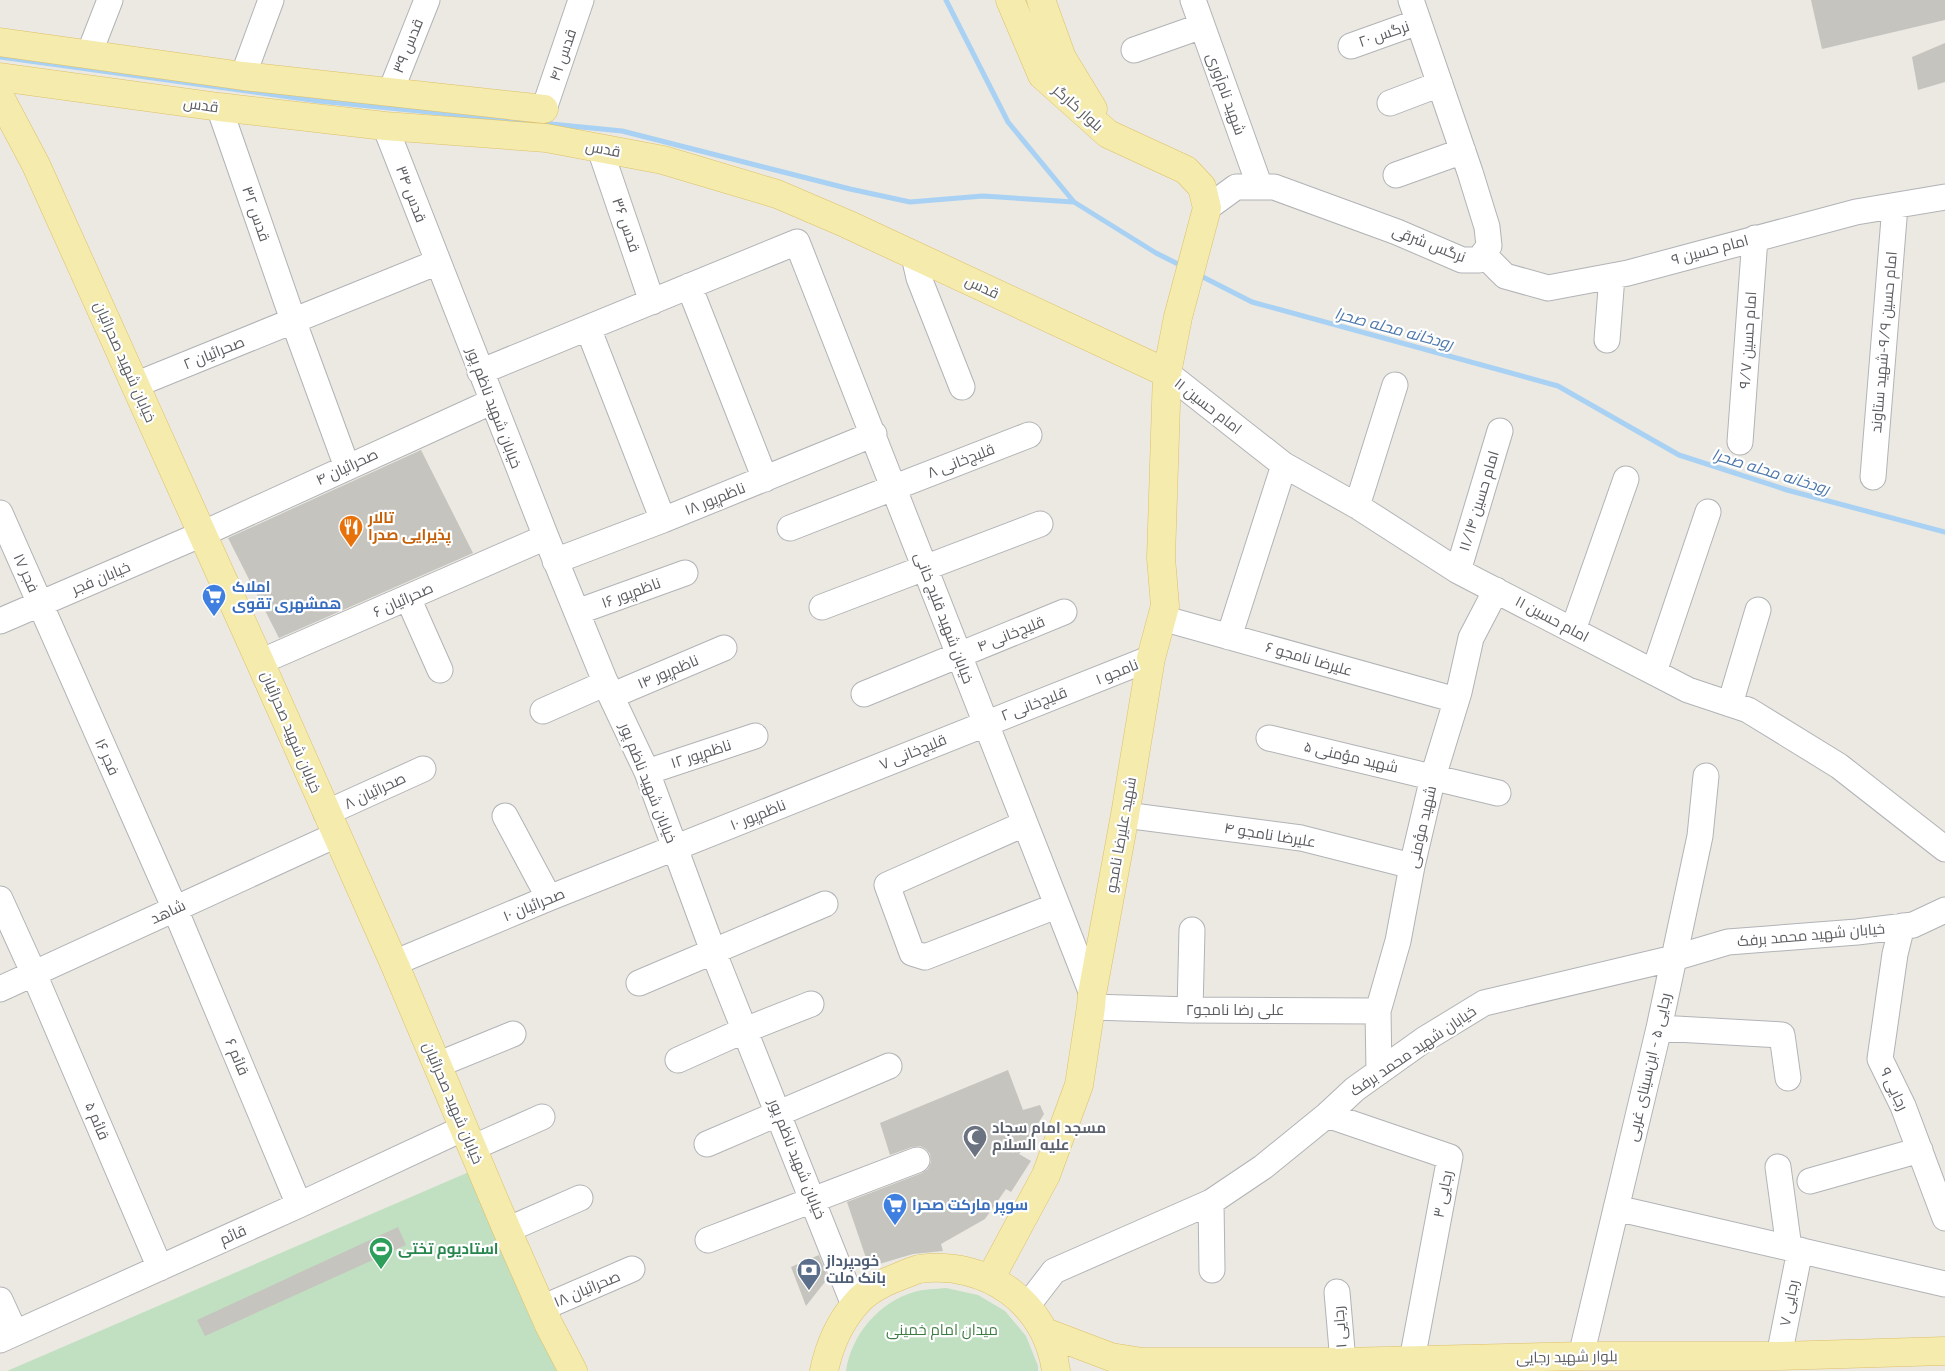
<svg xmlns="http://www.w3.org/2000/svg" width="1945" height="1371" font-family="Raleway,Cairo,sans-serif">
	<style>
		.green { fill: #c0e0c1 }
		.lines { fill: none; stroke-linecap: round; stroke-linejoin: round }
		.stream { stroke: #a8d1f4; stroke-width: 5 }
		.building { fill: #c6c4be }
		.minor-casing { stroke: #b2b3b7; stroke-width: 27 }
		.major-casing { stroke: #dfc066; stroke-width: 29 }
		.minor { stroke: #fff; stroke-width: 25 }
		.major { stroke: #f4ebad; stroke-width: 28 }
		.labels { text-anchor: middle; stroke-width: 4.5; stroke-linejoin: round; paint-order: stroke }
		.street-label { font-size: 15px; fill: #5a5c60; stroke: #fff }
		.food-label { font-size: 15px; font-weight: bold; fill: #c56008; stroke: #fff; text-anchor: start }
		.shop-label { font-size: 15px; font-weight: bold; fill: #366cbe; stroke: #fff; text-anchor: start }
		.worship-label { font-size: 15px; font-weight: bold; fill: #5b616d; stroke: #fff; text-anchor: start }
		.leisure-label { font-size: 15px; font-weight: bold; fill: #27864d; stroke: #fff; text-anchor: start }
		.service-label { font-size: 15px; font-weight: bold; fill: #4e5e75; stroke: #fff; text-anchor: start }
		.park-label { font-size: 15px; fill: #3e7b42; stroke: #fff }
		.water-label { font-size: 16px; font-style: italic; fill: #4c78ab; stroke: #fff }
	</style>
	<rect width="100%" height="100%" fill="#ebe9e1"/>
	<path class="green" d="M476 1169 565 1371H7Z
		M946 1288 978 1295 1005 1311 1026 1336 1038 1366V1371H846C851 1335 879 1302 914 1292 924 1289 936 1289 946 1288Z"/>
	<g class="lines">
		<path class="stream" d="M946 0 1008 122 1074 202 1156 253 1182 266
			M0 57 319 101 622 131 850 189 910 202 983 196 1074 202
			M1197 274 1252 302 1558 386 1679 455 1787 490 1945 532"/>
	</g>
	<path class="building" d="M1811 0H1945V20L1822 49Z
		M1945 43V82L1918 90 1912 57Z
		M421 450 473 553 279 638 228 538Z
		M1008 1070 1023 1110 1040 1105 1044 1114 1019 1154 1031 1161 1011 1192 1006 1189 985 1219 941 1244 943 1251 913 1254 869 1267 847 1202 922 1173 928 1169 931 1162 930 1154 926 1149 920 1146 912 1147 890 1155 880 1123Z
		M398 1227 406 1245 205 1336 197 1320Z
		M819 1255 828 1278 806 1306 791 1267Z"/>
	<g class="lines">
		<defs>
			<path id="minor" d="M1193 0 1260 187
				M1351 46 1418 22
				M1134 50 1202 26
				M89 54 110 0
				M243 76 271 0
				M390 93 427 0
				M1390 103 1440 84
				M219 107 293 320 347 467
				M544 109 581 0
				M385 126 546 537 611 696 647 772 713 951 854 1305
				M600 149 652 302
				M1396 175 1463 151
				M1207 208 1236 187H1274L1397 232 1462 260H1479L1489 246 1487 227 1470 172 1411 0
				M1483 254 1505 276 1548 288 1628 273 1856 212 1945 197
				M914 256 919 278 962 387
				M689 286 765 479
				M588 328 663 520
				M1607 340 1612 276
				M480 372 797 242 1092 994
				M1167 373 1284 465 1357 506 1458 571 1688 690 1748 710 1839 766 1945 849
				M135 385 438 262
				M1740 442 1755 238
				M1873 477 1895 206
				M1357 506 1395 385
				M0 513 175 909 299 1205
				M790 528 1029 435
				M555 561 663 520 874 434
				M1458 571 1500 431
				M408 598 440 670
				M822 607 1040 524
				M577 612 685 573
				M1162 618 1456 700
				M0 621 202 534 491 402
				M1573 630 1626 479
				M1229 637 1284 465
				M260 662 546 537
				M1654 672 1708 512
				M864 694 1064 612
				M611 696 724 648
				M1730 704 1758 610
				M543 711 606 683
				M1269 738 1498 793
				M647 772 755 736
				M326 813 423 769
				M1125 815 1301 838 1412 866
				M505 816 549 898
				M1024 824 887 885 912 953 925 957 1056 906
				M0 899 34 974 160 1268
				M1902 926 1895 954 1880 1059 1903 1106 1945 1218
				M394 963 549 898 1151 658
				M639 983 825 904
				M0 989 336 835
				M1091 1007 1190 1010 1378 1011
				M1190 1010 1192 930
				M1659 1028 1782 1035 1788 1078
				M678 1060 745 1030 811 1004
				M437 1065 513 1034
				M1379 1072 1378 1011 1398 941 1412 866 1433 777 1459 692 1471 638 1496 590
				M1327 1115 1450 1157 1412 1360
				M707 1144 889 1066
				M472 1148 542 1117
				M1778 1167 1789 1248
				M1810 1181 1920 1150
				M1211 1202 1212 1270
				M1616 1208 1945 1284
				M507 1230 580 1198
				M708 1240 917 1160
				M1337 1292 1343 1362
				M0 1300 15 1333
				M1027 1306 1054 1271 1211 1202 1263 1167 1327 1115 1355 1089 1425 1039 1484 1003 1674 958 1728 942 1857 932 1913 925 1945 910
				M542 1308 632 1269
				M0 1340 299 1205 464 1128
				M1581 1356 1659 1028 1700 836 1706 776
				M1779 1356 1800 1250"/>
			<path id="major" d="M1041 0 1062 58 1093 109
				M0 42 243 76 544 109
				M0 77 219 107 385 126 546 138 663 160 777 194 847 224 1167 373
				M0 97 36 165 260 662 394 963 507 1230 549 1325 573 1371
				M990 1279 1046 1175 1079 1085 1091 1007 1092 994 1125 815 1151 658 1165 606 1161 558 1167 373 1178 317 1207 208 1202 187 1186 170 1108 134 1042 75 1010 0
				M1045 1332 1111 1357 1142 1362H1343L1581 1356H1779L1945 1351
				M824 1371C829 1347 838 1325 854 1306 864 1293 882 1283 898 1277 905 1274 912 1271 919 1269 987 1260 1047 1303 1056 1371"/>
		</defs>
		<use href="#minor" class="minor-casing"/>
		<use href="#major" class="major-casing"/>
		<use href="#minor" class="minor"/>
		<use href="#major" class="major"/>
	</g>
	<defs>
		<symbol id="restaurant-pin" viewBox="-11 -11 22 30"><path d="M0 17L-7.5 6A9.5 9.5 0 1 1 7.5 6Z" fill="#e8710a" stroke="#fff"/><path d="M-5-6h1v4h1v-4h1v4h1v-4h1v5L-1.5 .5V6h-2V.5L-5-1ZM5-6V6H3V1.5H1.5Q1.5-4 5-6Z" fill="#fff"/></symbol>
		<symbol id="supermarket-pin" viewBox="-11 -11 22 30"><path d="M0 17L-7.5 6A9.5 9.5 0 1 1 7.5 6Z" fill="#3f7fe0" stroke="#fff"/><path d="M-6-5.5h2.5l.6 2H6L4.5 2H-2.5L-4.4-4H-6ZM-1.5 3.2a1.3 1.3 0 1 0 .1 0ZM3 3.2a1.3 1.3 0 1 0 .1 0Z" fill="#fff"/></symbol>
		<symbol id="mosque-pin" viewBox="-11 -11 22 30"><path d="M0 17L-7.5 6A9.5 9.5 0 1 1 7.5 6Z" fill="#6b7280" stroke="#fff"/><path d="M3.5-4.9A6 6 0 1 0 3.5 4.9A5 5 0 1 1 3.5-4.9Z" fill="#fff"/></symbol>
		<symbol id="stadium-pin" viewBox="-11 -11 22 30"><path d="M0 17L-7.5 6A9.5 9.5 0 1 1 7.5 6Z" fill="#2e9e5b" stroke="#fff"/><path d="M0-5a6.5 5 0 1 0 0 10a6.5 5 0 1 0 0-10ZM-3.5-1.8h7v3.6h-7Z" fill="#fff"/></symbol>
		<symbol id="bank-pin" viewBox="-11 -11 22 30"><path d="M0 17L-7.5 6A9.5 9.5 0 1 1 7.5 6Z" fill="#5c6f8a" stroke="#fff"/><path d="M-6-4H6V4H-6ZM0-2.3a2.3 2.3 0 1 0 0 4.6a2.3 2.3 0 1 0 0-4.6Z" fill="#fff"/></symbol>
	</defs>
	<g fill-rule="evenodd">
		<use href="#restaurant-pin" x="337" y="513" width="28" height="38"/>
		<use href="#supermarket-pin" x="200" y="582" width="28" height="38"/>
		<use href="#mosque-pin" x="961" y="1123" width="28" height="38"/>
		<use href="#supermarket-pin" x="881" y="1191" width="28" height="38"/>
		<use href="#stadium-pin" x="367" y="1235" width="28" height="38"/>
		<use href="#bank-pin" x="795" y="1256" width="28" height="38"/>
	</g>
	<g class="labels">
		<g class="street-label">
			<text transform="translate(1384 34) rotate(-19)" y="5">نرگس ۲۰</text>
			<text transform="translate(408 46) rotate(-68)" y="5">قدس ۳۹</text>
			<text transform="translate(563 55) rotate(-71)" y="5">قدس ۴۱</text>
			<text transform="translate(1226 94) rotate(70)" y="5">شهید نام‌آوری</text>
			<text transform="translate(201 105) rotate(8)" y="5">قدس</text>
			<text transform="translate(1078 108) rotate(42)" y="5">بلوار کارگر</text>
			<text transform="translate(603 149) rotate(10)" y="5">قدس</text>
			<text transform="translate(411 194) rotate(69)" y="5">قدس ۳۴</text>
			<text transform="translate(256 214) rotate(71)" y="5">قدس ۳۲</text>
			<text transform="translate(626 225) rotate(71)" y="5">قدس ۳۶</text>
			<text transform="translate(1429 244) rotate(21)" y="5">نرگس شرقی</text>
			<text transform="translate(1710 250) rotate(-15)" y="5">امام حسین ۹</text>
			<text transform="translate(982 287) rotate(25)" y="5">قدس</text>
			<text transform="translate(1748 340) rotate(-86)" y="5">امام حسین ۹/۷</text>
			<text transform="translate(1884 342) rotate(-85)" y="5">امام حسین ۹/۹-شهید ستاوند</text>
			<text transform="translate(214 353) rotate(-22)" y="5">صحرائیان ۲</text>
			<text transform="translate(125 362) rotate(66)" y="5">خیابان شهید صحرائیان</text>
			<text transform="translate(1208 406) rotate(38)" y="5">امام حسین ۱۱</text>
			<text transform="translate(494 408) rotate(69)" y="5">خیابان شهید ناظم پور</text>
			<text transform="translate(961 461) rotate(-21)" y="5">قلیچ‌خانی ۸</text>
			<text transform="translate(347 467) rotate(-25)" y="5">صحرائیان ۴</text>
			<text transform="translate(715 499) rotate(-22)" y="5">ناظم‌پور ۱۸</text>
			<text transform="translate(1479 501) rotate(-73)" y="5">امام حسین ۱۱/۱۴</text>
			<text transform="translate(26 573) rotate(66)" y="5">فجر ۱۷</text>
			<text transform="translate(101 578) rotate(-23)" y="5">خیابان فجر</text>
			<text transform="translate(631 593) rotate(-20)" y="5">ناظم‌پور ۱۶</text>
			<text transform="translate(403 600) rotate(-24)" y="5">صحرائیان ۶</text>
			<text transform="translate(944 618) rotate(69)" y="5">خیابان شهید قلیچ خانی</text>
			<text transform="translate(1552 619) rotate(28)" y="5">امام حسین ۱۱</text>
			<text transform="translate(1011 634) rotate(-22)" y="5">قلیچ‌خانی ۴</text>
			<text transform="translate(1309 659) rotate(16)" y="5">علیرضا نامجو ۶</text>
			<text transform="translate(668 672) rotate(-23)" y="5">ناظم‌پور ۱۴</text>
			<text transform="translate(1117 672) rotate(-22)" y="5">نامجو ۱</text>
			<text transform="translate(1034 704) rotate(-21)" y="5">قلیچ‌خانی ۲</text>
			<text transform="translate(291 732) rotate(67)" y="5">خیابان شهید صحرائیان</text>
			<text transform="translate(913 752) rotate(-22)" y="5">قلیچ‌خانی ۷</text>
			<text transform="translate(701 754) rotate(-18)" y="5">ناظم‌پور ۱۲</text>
			<text transform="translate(107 757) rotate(66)" y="5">فجر ۱۶</text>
			<text transform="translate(1351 757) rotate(13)" y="5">شهید مؤمنی ۵</text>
			<text transform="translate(648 783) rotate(68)" y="5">خیابان شهید ناظم پور</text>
			<text transform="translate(375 791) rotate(-25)" y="5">صحرائیان ۸</text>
			<text transform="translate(758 815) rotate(-22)" y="5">ناظم‌پور ۱۰</text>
			<text transform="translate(1422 827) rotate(-77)" y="5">شهید مؤمنی</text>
			<text transform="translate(1121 835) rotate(-80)" y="5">شهید علیرضا نامجو</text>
			<text transform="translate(1270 835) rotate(9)" y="5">علیرضا نامجو ۴</text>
			<text transform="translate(534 905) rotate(-22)" y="5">صحرائیان ۱۰</text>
			<text transform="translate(168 912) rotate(-25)" y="5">شاهد</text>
			<text transform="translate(1811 935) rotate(-5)" y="5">خیابان شهید محمد برفک</text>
			<text x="1235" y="1015">علی رضا نامجو۲</text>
			<text transform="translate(1413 1051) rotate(-34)" y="5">خیابان شهید محمد برفک</text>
			<text transform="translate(237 1057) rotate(67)" y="5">قائم ۶</text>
			<text transform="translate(1649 1067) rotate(-77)" y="5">رجایی ۵ - ابن‌سینای غربی</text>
			<text transform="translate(1894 1089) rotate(65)" y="5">رجایی ۹</text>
			<text transform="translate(453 1103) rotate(67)" y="5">خیابان شهید صحرائیان</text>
			<text transform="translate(97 1121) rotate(67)" y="5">قائم ۵</text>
			<text transform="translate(797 1159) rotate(68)" y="5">خیابان شهید ناظم پور</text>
			<text transform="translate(1443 1194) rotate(-79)" y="5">رجایی ۳</text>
			<text transform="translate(233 1235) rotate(-24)" y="5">قائم</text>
			<text transform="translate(587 1289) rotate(-23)" y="5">صحرائیان ۱۸</text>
			<text transform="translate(1789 1303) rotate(-79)" y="5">رجایی ۷</text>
			<text transform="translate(1340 1327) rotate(-94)" y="5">رجایی ۱</text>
			<text transform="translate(1567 1357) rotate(-1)" y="5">بلوار شهید رجایی</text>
		</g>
		<g class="food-label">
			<text x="368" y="523">تالار<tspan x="368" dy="17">پذیرایی صدرا</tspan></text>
		</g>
		<g class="shop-label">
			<text x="232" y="592">املاک<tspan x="232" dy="17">همشهری تقوی</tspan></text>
			<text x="912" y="1210">سوپر مارکت صحرا</text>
		</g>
		<g class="worship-label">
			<text x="992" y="1133">مسجد امام سجاد<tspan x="992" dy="17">علیه السلام</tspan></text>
		</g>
		<g class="leisure-label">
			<text x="398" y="1254">استادیوم تختی</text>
		</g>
		<g class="service-label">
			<text x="826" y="1266">خودپرداز<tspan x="826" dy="17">بانک ملت</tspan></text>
		</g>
		<g class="park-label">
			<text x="942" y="1335">میدان امام خمینی</text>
		</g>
		<g class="water-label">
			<text transform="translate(1394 328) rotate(15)" y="6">رودخانه محله صحرا</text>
			<text transform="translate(1771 471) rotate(17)" y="6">رودخانه محله صحرا</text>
		</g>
	</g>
</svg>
